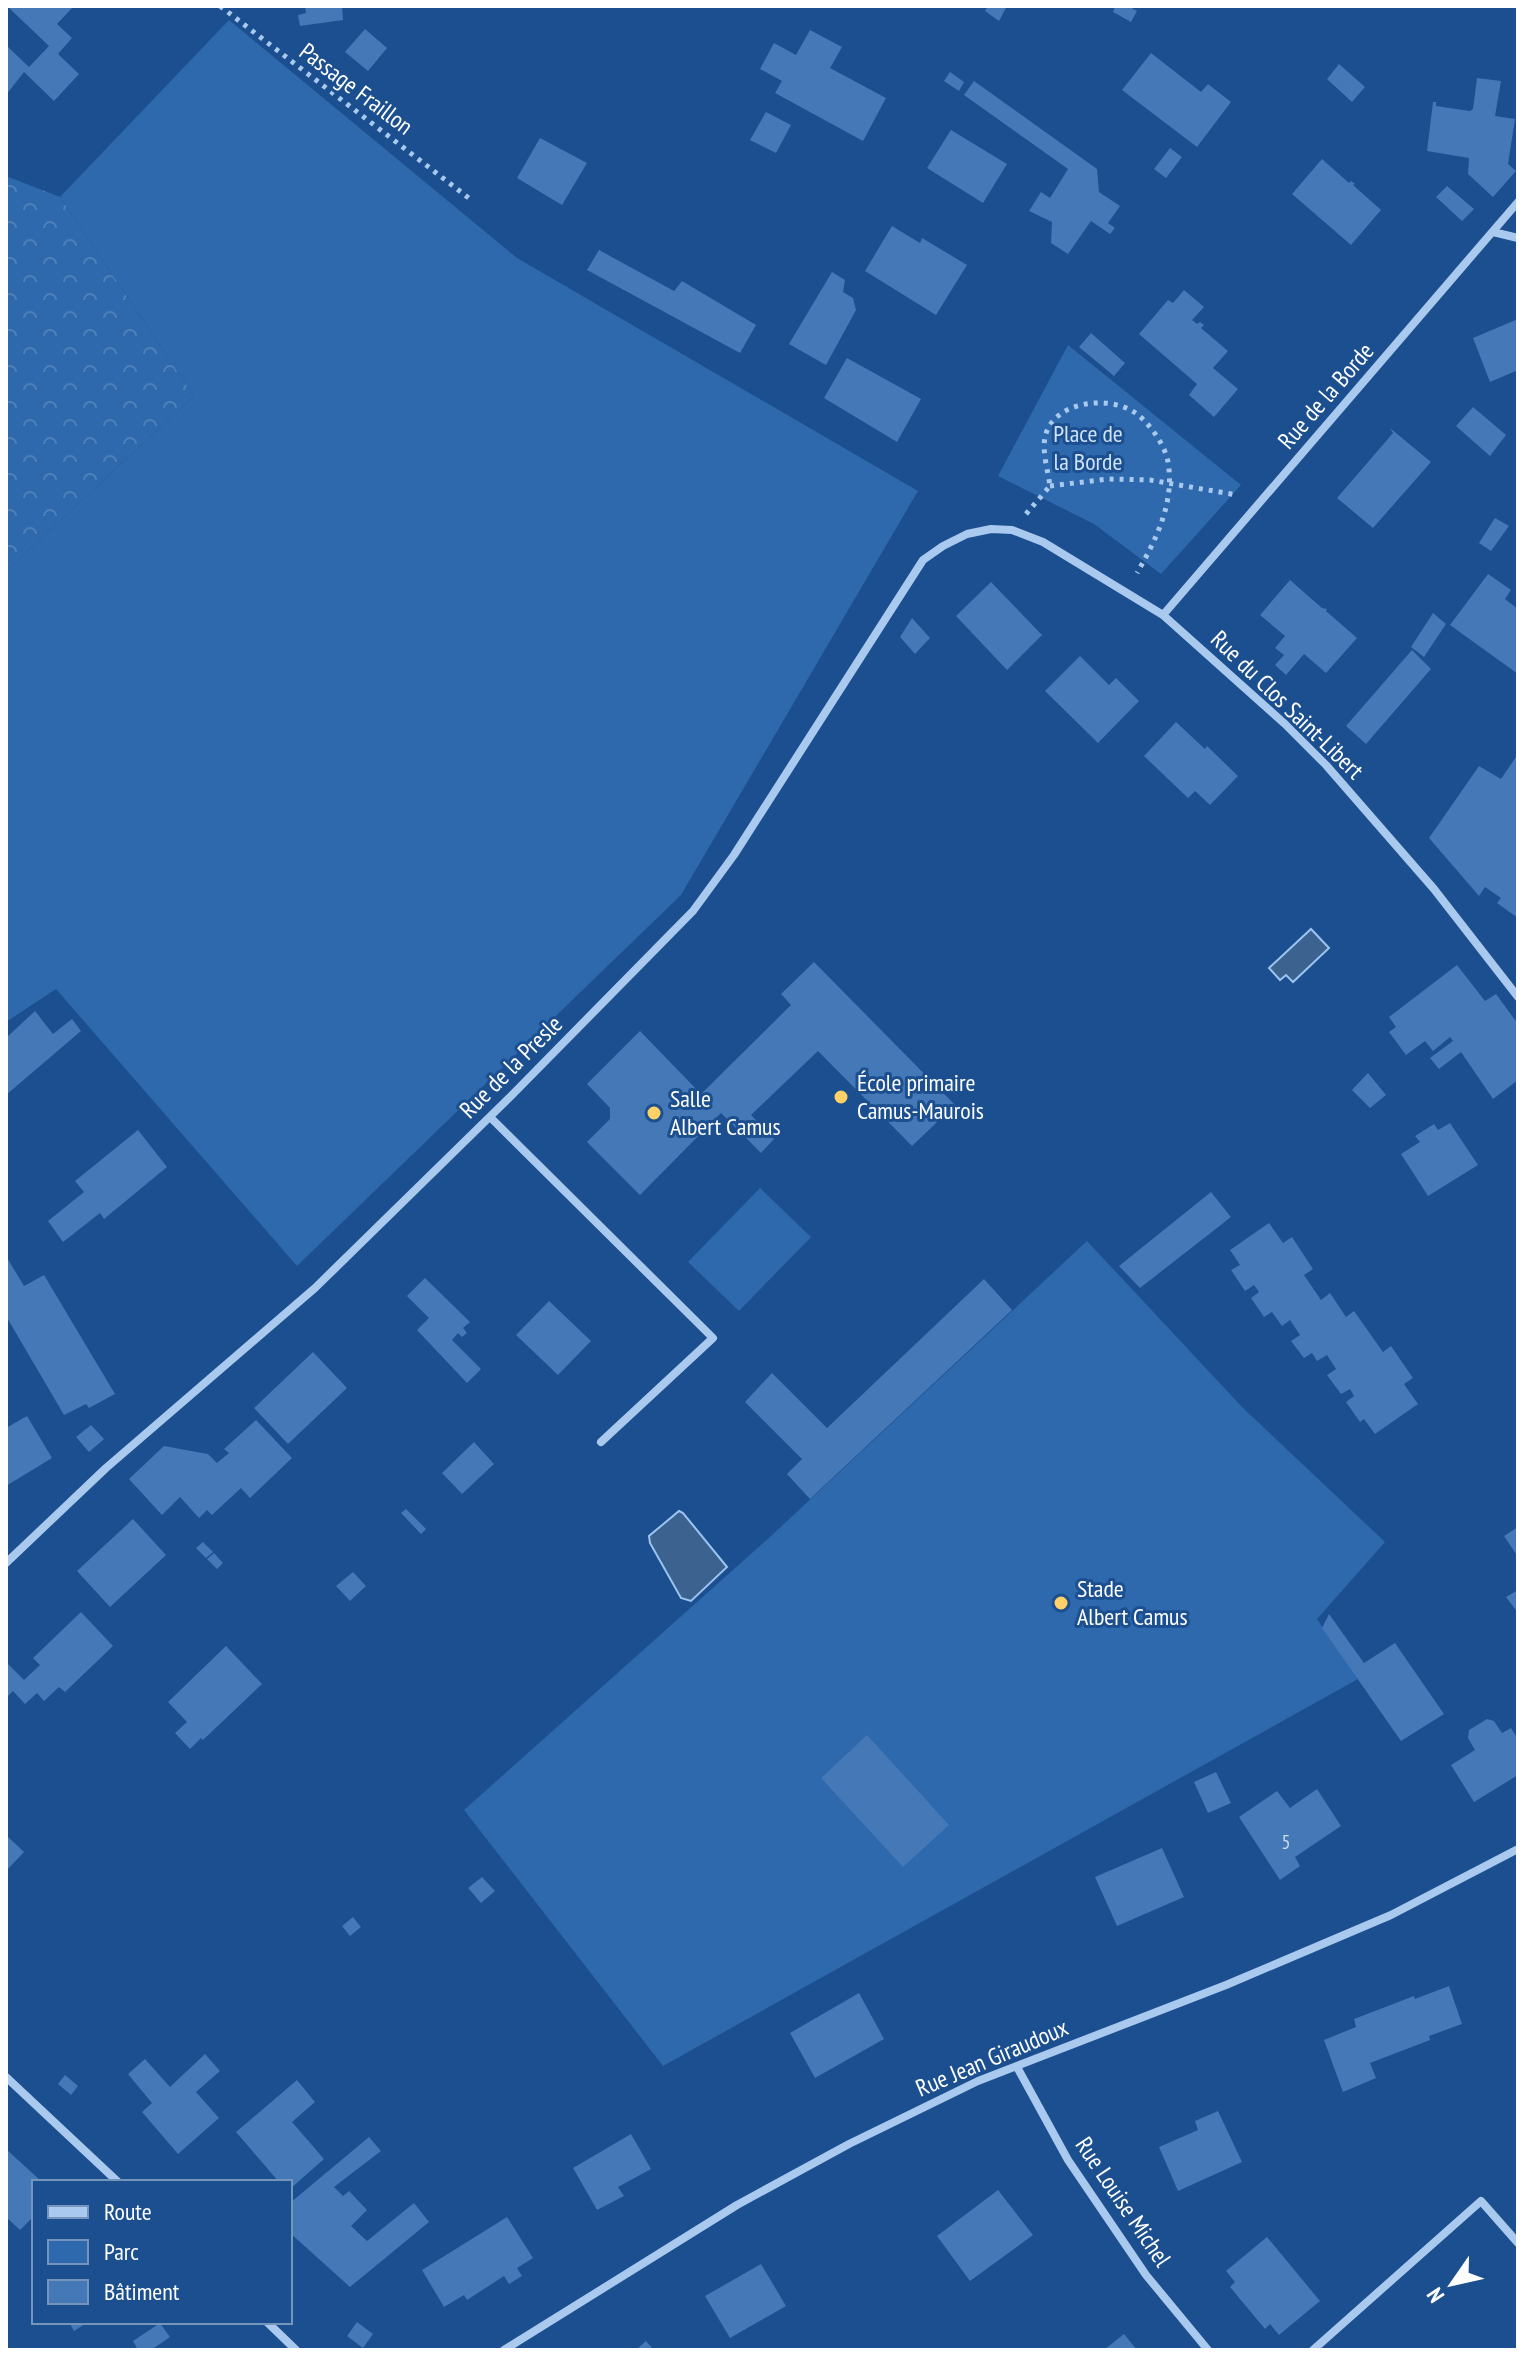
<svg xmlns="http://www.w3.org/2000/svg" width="1524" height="2356" font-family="'PT Sans Narrow',sans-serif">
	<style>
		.green { fill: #2e69ad }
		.forest { fill: url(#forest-crowns) }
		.water { fill: #3c6290; stroke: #9cc4f0; stroke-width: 2 }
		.building { fill: #4478b7 }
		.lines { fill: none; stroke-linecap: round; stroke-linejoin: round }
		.path { stroke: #a9c9ee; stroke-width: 5; stroke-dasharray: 4 6; stroke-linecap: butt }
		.street { stroke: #a9c9ee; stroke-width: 8 }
		.poi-dot { fill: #ffd166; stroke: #1b4f8f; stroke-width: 3 }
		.labels { text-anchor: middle; stroke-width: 6; stroke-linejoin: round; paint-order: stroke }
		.number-label { font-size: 20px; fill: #d0dded }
		.street-label { font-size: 24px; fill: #fff; stroke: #1b4f8f }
		.park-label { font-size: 24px; fill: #cfe3fa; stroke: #1b4f8f }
		.poi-label { font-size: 24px; fill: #fff; stroke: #1b4f8f; text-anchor: start }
	</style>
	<defs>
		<pattern id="forest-crowns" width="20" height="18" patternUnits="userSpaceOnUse" patternTransform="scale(2)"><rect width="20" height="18" fill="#2e69ad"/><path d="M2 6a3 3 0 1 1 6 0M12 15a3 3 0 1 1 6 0" fill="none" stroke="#4d80b9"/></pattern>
	</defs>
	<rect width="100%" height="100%" fill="#1b4f8f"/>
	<path class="green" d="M229 20 517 258 918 491 681 895 297 1266 56 989 6 1022V571L194 396 60 197Z
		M1068 345 1241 485 1161 574 1094 524 998 476Z
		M760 1188 811 1237 739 1311 688 1262Z
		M1087 1241 1243 1408 1385 1542 1317 1619 1358 1679 663 2066 464 1810 771 1536Z"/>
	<path class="forest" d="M6 176 60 197 194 396 6 571Z"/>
	<path class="water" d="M1311 929 1329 948 1293 982 1286 975 1280 980 1269 968Z
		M679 1511 683 1513 727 1567 691 1601 681 1598 650 1543 649 1536Z"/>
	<path class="building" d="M7 6H74L57 24 72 38 58 54 79 74 54 101 24 72 6 95V45L29 67 49 46Z
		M305 6H342L343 20 300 26 298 15 306 13Z
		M988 6H1007L999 21 985 11Z
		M1115 6H1128L1137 11 1131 22 1113 12Z
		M365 29 387 48 368 71 345 52Z
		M810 30 842 47 830 68 886 98 863 141 775 93 782 81 760 69 774 43 796 55Z
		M1151 53 1201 92 1208 84 1231 102 1197 147 1122 90Z
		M1339 64 1365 87 1352 102 1327 79Z
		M950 72 964 82 959 91 944 81Z
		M1477 78 1501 81 1495 116 1515 119 1508 164 1516 171 1493 197 1468 174 1469 158 1427 151 1433 102H1436V106L1470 111 1473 109Z
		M974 81 1097 169 1099 192 1120 206 1108 223 1115 228 1110 234 1091 221 1068 254 1051 243 1052 222 1029 211 1041 192 1050 198 1068 169 964 95Z
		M766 112 791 125 776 153 750 140Z
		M951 130 1007 164 983 203 927 168Z
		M540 138 587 163 562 205 517 178Z
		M1170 148 1182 157 1166 178 1154 169Z
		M1322 159 1349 183 1351 181 1355 184 1353 185 1381 210 1351 245 1292 194Z
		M1447 186 1474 209 1462 221 1436 197Z
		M892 226 920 243 922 238 967 265 936 315 865 271Z
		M599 250 674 291 682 281 756 325 740 353 587 270Z
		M832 272 845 280 843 292 853 298 856 310 826 365 789 344Z
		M1184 290 1204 307 1192 320 1197 324 1200 322 1204 325 1201 328 1228 351 1213 368 1238 389 1214 417 1189 395 1197 384 1139 334 1168 300 1173 303Z
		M1518 319V370L1490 382 1473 338Z
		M1091 333 1125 363 1114 376 1079 347Z
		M847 358 921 399 897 442 824 398Z
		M1473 407 1506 435 1490 456 1456 426Z
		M1390 428 1431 462 1373 528 1337 498 1393 433Z
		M1495 518 1509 526 1491 551 1479 543Z
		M1488 574 1511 590 1505 599 1518 609V674L1450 625Z
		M1290 580 1322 608 1327 609 1326 611 1357 638 1326 673 1304 654 1286 675 1275 665 1284 655 1275 648 1285 636 1260 615Z
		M991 582 1042 635 1007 670 956 616Z
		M1433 613 1446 624 1424 657 1411 647Z
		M912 618 930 638 915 654 900 637Z
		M1412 650 1431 669 1366 744 1346 726Z
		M1080 656 1109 685 1116 678 1139 701 1098 743 1045 691Z
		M1176 722 1205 749 1207 746 1238 776 1210 805 1195 791 1188 798 1144 756Z
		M1518 754V918L1497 903 1501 898 1485 887 1479 896 1429 838 1479 766 1501 779Z
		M814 962 955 1105 912 1146 818 1051 751 1115 774 1139 761 1153 721 1113 640 1195 587 1142 610 1119V1108L587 1084 640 1031 701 1094 791 1005 781 994Z
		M1457 965 1485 1001 1496 994 1518 1024V1080L1493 1099 1461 1052 1439 1069 1430 1058 1453 1041 1450 1037 1433 1051 1425 1041 1406 1055 1389 1032 1396 1027 1389 1017Z
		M35 1011 53 1034 72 1019 81 1031 6 1095V1038Z
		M1368 1073 1386 1095 1370 1108 1352 1090Z
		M1450 1123 1478 1165 1428 1196 1401 1154 1420 1142 1415 1136 1434 1124 1438 1130Z
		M138 1130 167 1167 104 1219 100 1213 63 1242 48 1221 84 1192 75 1181Z
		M1211 1192 1231 1217 1140 1288 1119 1266Z
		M1269 1223 1283 1243 1292 1237 1313 1269 1304 1275 1321 1300 1330 1293 1346 1317 1354 1311 1383 1352 1391 1346 1413 1378 1404 1384 1418 1404 1375 1434 1364 1419 1360 1422 1346 1402 1354 1396 1350 1389 1341 1394 1327 1375 1336 1369 1327 1355 1317 1361 1312 1353 1304 1358 1291 1341 1300 1335 1290 1320 1282 1326 1272 1312 1264 1317 1251 1298 1259 1292 1254 1285 1245 1291 1231 1270 1240 1265 1230 1250Z
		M6 1256 24 1286 44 1275 115 1394 89 1408 86 1404 64 1415 6 1316Z
		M425 1278 470 1322 463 1328 467 1333 462 1337 458 1333 452 1340 481 1369 467 1383 417 1330 429 1318 407 1296Z
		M984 1279 1012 1310 810 1499 787 1474 802 1459 745 1402 772 1373 827 1428Z
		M549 1301 591 1341 558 1375 516 1335Z
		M313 1352 347 1388 288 1444 254 1408Z
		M27 1416 52 1458 6 1486V1428Z
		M256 1420 292 1458 250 1498 241 1488 212 1515 207 1510 199 1518 180 1497 162 1515 129 1479 164 1446 208 1454 217 1463 229 1453 224 1449Z
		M91 1425 104 1439 89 1452 76 1437Z
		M474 1442 494 1464 462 1494 442 1473Z
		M406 1509 426 1529 421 1534 401 1513Z
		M133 1519 166 1555 110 1607 77 1571Z
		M1518 1527V1557L1504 1536Z
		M203 1542 213 1552 206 1558 196 1548Z
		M214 1553 223 1563 217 1569 207 1559Z
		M353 1572 366 1586 350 1601 336 1586Z
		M1518 1590V1613L1506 1597Z
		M81 1612 113 1646 65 1692 59 1687 44 1701 37 1693 25 1704 13 1691 6 1698V1662L24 1680 40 1665 33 1658Z
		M1329 1614 1364 1663 1395 1643 1444 1714 1401 1741 1322 1628Z
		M226 1646 262 1684 203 1740 201 1738 190 1749 175 1733 187 1722 168 1702Z
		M1487 1719 1494 1721 1502 1733 1511 1728 1518 1739V1775L1474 1802 1451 1765 1475 1750 1468 1738 1469 1730Z
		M867 1735 949 1825 903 1867 821 1778Z
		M1216 1772 1231 1803 1208 1813 1194 1782Z
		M1317 1789 1341 1826 1295 1857 1300 1866 1280 1880 1239 1817 1277 1791 1290 1808Z
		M6 1835 24 1852 6 1871Z
		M1162 1848 1184 1897 1117 1926 1095 1877Z
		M482 1877 495 1891 481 1903 468 1888Z
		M353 1917 361 1927 350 1936 342 1926Z
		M1449 1986 1462 2024 1429 2036 1430 2040 1370 2063 1376 2078 1343 2092 1324 2040 1356 2027 1354 2019 1414 1996 1415 1999Z
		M859 1993 884 2039 815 2078 790 2033Z
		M205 2054 220 2071 196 2092 219 2118 178 2154 142 2112 152 2103 128 2074 145 2059 170 2087Z
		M65 2075 78 2086 71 2095 58 2084Z
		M297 2080 315 2102 292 2122 324 2159 290 2189V2182H279L236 2132Z
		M1218 2111 1242 2162 1178 2191 1159 2147 1198 2130 1195 2121Z
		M631 2134 651 2169 618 2187 624 2196 597 2210 573 2168Z
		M369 2137 381 2151 334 2187 343 2196 349 2191 367 2210 351 2226 367 2241 414 2203 429 2222 350 2287 290 2233V2203Z
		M6 2149 42 2182H34V2216L20 2230 6 2217Z
		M998 2190 1033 2235 970 2281 937 2236Z
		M507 2217 533 2258 517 2268 522 2276 509 2284 504 2276 467 2300 464 2295 444 2307 422 2270Z
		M1267 2237 1320 2301 1279 2335 1270 2324 1265 2329 1230 2287 1235 2282 1226 2271Z
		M761 2264 786 2306 730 2338 705 2296Z
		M69 2322H88L74 2331Z
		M357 2322 373 2334 363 2348 347 2336Z
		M160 2323 170 2337 151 2350H138L133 2341Z
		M1124 2334 1137 2350H1104Z
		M646 2341 654 2350H636Z"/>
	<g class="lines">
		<path class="path" d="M220 6 470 199
			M1050 486 1108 479 1150 480 1237 495
			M1026 514 1050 486C1048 471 1042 452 1045 437 1053 401 1108 395 1134 412 1149 422 1165 445 1168 462 1175 502 1156 540 1137 573"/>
		<path class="street" d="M1493 232 1518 238
			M1163 615 1518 202
			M490 1117 713 1338 601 1442
			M6 1563 106 1468 315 1288 512 1095 693 911 734 855 923 560 943 546 967 534 991 529 1012 530 1043 542 1163 615 1285 724 1326 765 1434 889 1518 997
			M1017 2067 1068 2160 1146 2275 1208 2350
			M6 2077 118 2182
			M267 2322 296 2350
			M504 2350 737 2205 849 2144 978 2081 1226 1985 1391 1915 1518 1849
			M1313 2350 1481 2201 1518 2243"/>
	</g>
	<g class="poi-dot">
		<circle cx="841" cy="1097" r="8"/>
		<circle cx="654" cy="1113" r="8"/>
		<circle cx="1061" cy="1603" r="8"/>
	</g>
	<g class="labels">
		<g class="number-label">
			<text x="1286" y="1849">5</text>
		</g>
		<g class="street-label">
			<text transform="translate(356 89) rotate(37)" y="8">Passage Fraillon</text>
			<text transform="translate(1326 396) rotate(-49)" y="8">Rue de la Borde</text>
			<text transform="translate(1287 705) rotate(44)" y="8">Rue du Clos Saint-Libert</text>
			<text transform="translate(511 1067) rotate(-45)" y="8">Rue de la Presle</text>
			<text transform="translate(992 2058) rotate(-23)" y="8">Rue Jean Giraudoux</text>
			<text transform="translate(1123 2202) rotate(56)" y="8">Rue Louise Michel</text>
		</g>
		<g class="park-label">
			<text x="1088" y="442">Place de<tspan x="1088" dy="28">la Borde</tspan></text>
		</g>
		<g class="poi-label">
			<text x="857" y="1091">École primaire<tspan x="857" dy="28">Camus-Maurois</tspan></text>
			<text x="670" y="1107">Salle<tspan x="670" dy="28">Albert Camus</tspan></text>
			<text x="1077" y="1597">Stade<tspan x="1077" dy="28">Albert Camus</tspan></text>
		</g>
	</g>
	<rect width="1524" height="2356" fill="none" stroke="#ffffff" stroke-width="16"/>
	<rect x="32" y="2180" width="260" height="144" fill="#1b4f8f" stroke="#7695bc" stroke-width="2"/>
	<rect x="48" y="2206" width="40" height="12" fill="#a9c9ee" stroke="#7695bc" stroke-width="2"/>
	<text x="104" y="2220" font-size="24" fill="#ffffff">Route</text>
	<rect x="48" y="2240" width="40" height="24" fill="#2e69ad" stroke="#7695bc" stroke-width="2"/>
	<text x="104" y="2260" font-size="24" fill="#ffffff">Parc</text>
	<rect x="48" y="2280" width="40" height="24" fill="#4478b7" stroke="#7695bc" stroke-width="2"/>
	<text x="104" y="2300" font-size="24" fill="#ffffff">Bâtiment</text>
	<g transform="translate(1452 2284) rotate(236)" stroke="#1b4f8f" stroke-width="6" paint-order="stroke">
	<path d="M0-6L14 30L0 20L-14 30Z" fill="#ffffff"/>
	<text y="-12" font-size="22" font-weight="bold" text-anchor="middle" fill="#ffffff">N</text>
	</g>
</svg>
